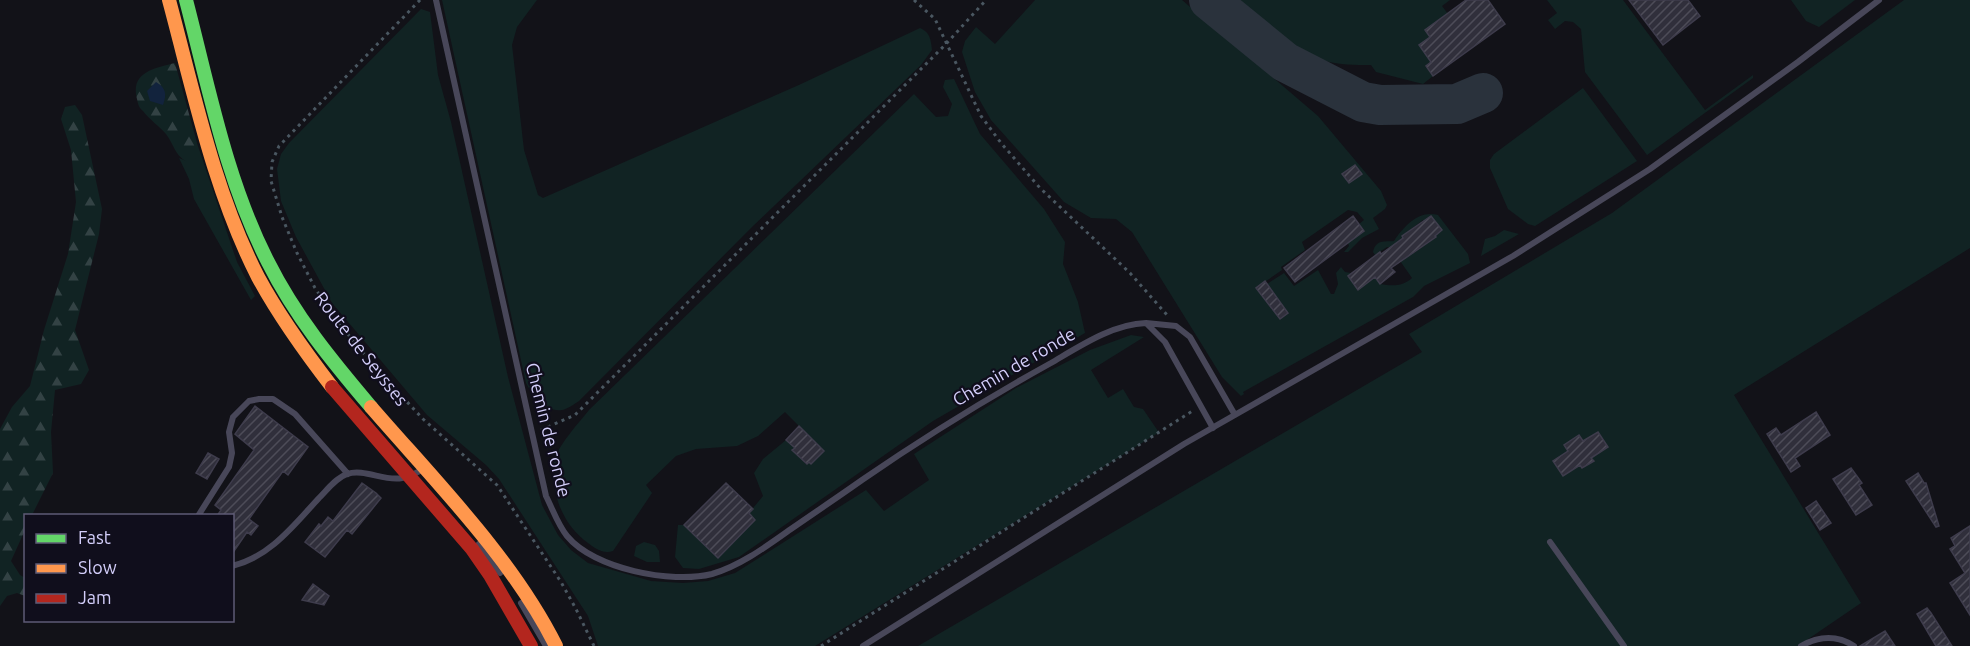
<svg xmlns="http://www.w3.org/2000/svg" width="1970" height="646" font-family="Ubuntu,sans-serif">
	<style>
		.grass { fill: #112323; fill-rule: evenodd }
		.forest { fill: url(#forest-firs) }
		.water { fill: #12233d }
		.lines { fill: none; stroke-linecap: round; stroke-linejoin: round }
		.taxiway { stroke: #2a323c; stroke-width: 40 }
		.building { fill: url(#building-hatch); stroke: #3e3c4c; stroke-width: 1.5 }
		.path { stroke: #4a5761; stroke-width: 3; stroke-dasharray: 3 4.5; stroke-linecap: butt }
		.lane { stroke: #484759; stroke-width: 6 }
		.fast { stroke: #63d668; stroke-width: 14 }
		.slow { stroke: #ff974d; stroke-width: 14 }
		.jam { stroke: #b3261e; stroke-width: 14 }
		.labels { text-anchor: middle; stroke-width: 4.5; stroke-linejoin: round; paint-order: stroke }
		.street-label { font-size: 18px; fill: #d3cefa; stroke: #100e1c }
	</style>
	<defs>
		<pattern id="forest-firs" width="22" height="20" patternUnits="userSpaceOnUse" patternTransform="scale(1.5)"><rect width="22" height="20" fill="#112323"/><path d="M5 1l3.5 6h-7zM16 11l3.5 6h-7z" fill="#334244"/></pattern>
		<pattern id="building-hatch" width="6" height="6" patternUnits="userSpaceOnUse" patternTransform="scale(1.5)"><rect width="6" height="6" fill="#302f3b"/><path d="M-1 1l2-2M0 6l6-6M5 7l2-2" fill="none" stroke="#4d4c58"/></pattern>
	</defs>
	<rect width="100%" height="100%" fill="#121218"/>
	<path class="grass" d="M442 0H537L517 27 512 45 524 150 538 195 543 198 801 84 920 28C930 32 931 40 932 50L921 65 753 226 579 401C574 404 568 409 562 410 545 412 533 396 526 383Z
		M1035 0H1182L1318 116 1381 191 1387 205 1385 209 1373 218 1379 229 1362 238 1348 252H1344L1349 246 1348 243 1364 231 1359 224 1364 220 1357 212 1348 210 1302 242 1305 250 1281 267 1282 270 1256 288 1272 310 1281 303 1267 284 1284 273 1294 286 1318 270 1331 294H1334L1338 284 1336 273 1341 267 1345 272 1351 273 1348 276 1358 290 1375 277 1380 284C1392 286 1402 287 1412 278L1391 248 1387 247 1375 255 1373 252C1376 239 1384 242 1394 241 1404 226 1419 210 1438 215L1468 254 1470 263 1424 286 1413 297 1243 392 1244 394 1241 396 1222 377 1132 232 1116 219 1091 218 1064 202 991 120 975 92 962 52 965 41 976 27 995 44ZM1423 220 1436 237 1414 253 1397 242 1403 238 1402 236Z
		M1238 0H1450L1442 6 1448 14 1425 30 1430 37 1419 45 1431 62 1426 66 1433 76 1423 84 1376 72 1371 65C1355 65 1340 65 1325 61 1292 52 1264 21 1238 0Z
		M1547 0H1623L1705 110 1753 75V78L1647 155 1585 72 1581 29 1573 22 1565 21 1555 29 1548 20 1557 13Z
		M1791 0H1855L1819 27 1806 21Z
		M1904 0H1970V248L1734 395 1861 603 1798 646H918L1422 352 1409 334 1612 213Z
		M421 9 430 12 438 75 451 122 508 377 542 505 558 535 571 550 588 563 651 581 683 583 708 581 735 573 866 490 884 511 929 480 914 454 1016 388 1090 350 1131 335 1144 337 1091 370 1108 398 1123 389 1134 407 1143 409 1158 431V433L815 646H598L588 616 499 479 486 465 427 415 332 303 296 237 281 201 277 169 281 154 289 143Z
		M954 79 980 134 1044 209 1065 242 1063 264 1078 302 1085 333 933 421 739 557 699 569 683 568 675 557 678 525H684L718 558 755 520 749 513 763 496 754 473 763 459 786 440 795 448 793 451 806 464 809 462 811 464 824 451 785 412 758 436 737 446 696 449 676 456 646 485 652 493 613 551C603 554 596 549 588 543 566 527 554 502 554 475 554 470 553 465 554 461 559 444 578 424 589 410L914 94 936 117 948 116 952 104 943 87 945 80Z
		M1583 88 1637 161 1535 226 1528 224 1508 209 1490 168V160L1494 154Z
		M197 143 237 262 255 296 251 300 194 199 189 179 179 158 189 162 196 158Z
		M1504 230 1519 234 1481 256 1485 239 1495 236Z
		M644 542 655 545 659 551 660 562H647L634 556 636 546Z"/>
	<path class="forest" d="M175 63 197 143V158L189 163C174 155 175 146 166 134 159 126 150 120 143 111 139 108 138 104 137 99 130 72 155 68 175 63Z
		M75 105 82 115 102 209 99 234 75 330 89 370 81 384 55 390 51 432 53 473 32 515 26 516 25 530 11 561 20 575 25 578V596L17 593 7 596 0 606V429L12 407 30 386 44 330 68 254 76 202 71 150 61 119 65 107Z"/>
	<path class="water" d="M156 82C166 88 167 94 163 105L150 101 147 91Z"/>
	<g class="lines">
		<path class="taxiway" d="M1209 0 1285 62 1363 102 1380 105 1457 104 1483 93"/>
	</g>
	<path class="building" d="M1466 0H1488L1505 24 1433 76 1426 66 1431 62 1419 45 1430 37 1425 30Z
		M1629 0H1688L1700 16 1663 45Z
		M1355 165 1362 174 1349 183 1342 174Z
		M1353 216 1364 231 1295 282 1284 268Z
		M1431 216 1442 230 1435 236 1436 237 1391 268 1395 272 1380 284 1375 277 1358 290 1348 276 1380 252 1381 254 1403 238 1402 236Z
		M1265 281 1288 313 1280 319 1256 288Z
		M255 406 308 447 288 475 283 471 249 519 258 526 251 535 247 532 232 554V516H217L221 510 215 505 254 450 235 434Z
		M1816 412 1830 435 1795 458 1800 466 1791 472 1767 434 1776 428 1781 435Z
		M799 426 824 451 811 464 809 462 807 464 792 450 795 448 786 440Z
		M1598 432 1608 447 1591 458 1594 461 1582 468 1580 465 1563 476 1553 461 1568 451 1564 445 1579 435 1583 441Z
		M208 453 219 459 207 479 196 473Z
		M1851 468 1862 483 1859 485 1872 505 1856 515 1833 479Z
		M1918 473 1924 483H1926L1939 526 1936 527 1906 481Z
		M362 483 376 493 381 498 352 534 347 530 325 557 305 542 319 524 321 526 328 517 333 521Z
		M726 483 753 509 749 513 755 520 718 558 684 525Z
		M1816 501 1831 523 1820 530 1806 508Z
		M1970 526V615L1950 583 1965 573 1950 549 1955 546 1951 538Z
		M313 584 329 596 324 605 302 600Z
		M1927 608 1931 613 1952 646H1936L1917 614Z
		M1885 631 1895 646H1860Z"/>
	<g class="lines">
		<path class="path" d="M420 0 279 146 272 162 271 181 282 217 297 253 315 288 337 321 380 373 423 419 497 485 561 582 576 609 594 646
			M914 0 935 19 981 116 1001 143 1040 188 1130 273 1167 315
			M541 430 575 415 946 44 986 0
			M821 646 1194 410"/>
		<path class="lane" d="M436 0 546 496C553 510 558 525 567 536 594 569 671 584 712 574 740 566 767 546 791 529 814 513 838 497 862 480 923 438 986 399 1051 363 1080 346 1113 324 1146 323
			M1213 428 1165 342 1146 323 1176 326 1190 337 1235 415
			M198 516 229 467 232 453 229 432 233 417 249 401 259 399H273L295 414 348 474
			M1550 542 1624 646
			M479 544 500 573
			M232 566C270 557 294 525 319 498 327 490 336 478 347 474 364 468 385 482 402 478 410 477 417 472 424 469
			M521 603 546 646
			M863 646 1184 444 1513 256 1650 169 1798 62 1879 0
			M1801 646C1819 636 1837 635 1854 646"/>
		<path class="fast" d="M186 0C209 88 226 180 268 262 295 316 332 361 371 407"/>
		<path class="slow" d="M169 0C194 93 214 191 258 277 279 316 305 352 332 387
			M371 407C435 481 512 558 556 646"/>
		<path class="jam" d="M332 387 472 549 490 575 531 646"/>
	</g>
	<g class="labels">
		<g class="street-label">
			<text transform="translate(361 349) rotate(52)" y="6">Route de Seysses</text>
			<text transform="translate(1014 367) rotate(-30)" y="6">Chemin de ronde</text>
			<text transform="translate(548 430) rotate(76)" y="6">Chemin de ronde</text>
		</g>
	</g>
	<rect x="24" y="514" width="210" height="108" fill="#100e1c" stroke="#5e5b75" stroke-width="1.5"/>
	<rect x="36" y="534" width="30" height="9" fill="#63d668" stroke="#5e5b75" stroke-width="1.5"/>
	<text x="78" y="544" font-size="18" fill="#d3cefa">Fast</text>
	<rect x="36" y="564" width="30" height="9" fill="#ff974d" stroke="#5e5b75" stroke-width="1.5"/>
	<text x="78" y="574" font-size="18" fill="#d3cefa">Slow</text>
	<rect x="36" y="594" width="30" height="9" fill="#b3261e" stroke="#5e5b75" stroke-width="1.5"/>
	<text x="78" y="604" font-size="18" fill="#d3cefa">Jam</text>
</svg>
